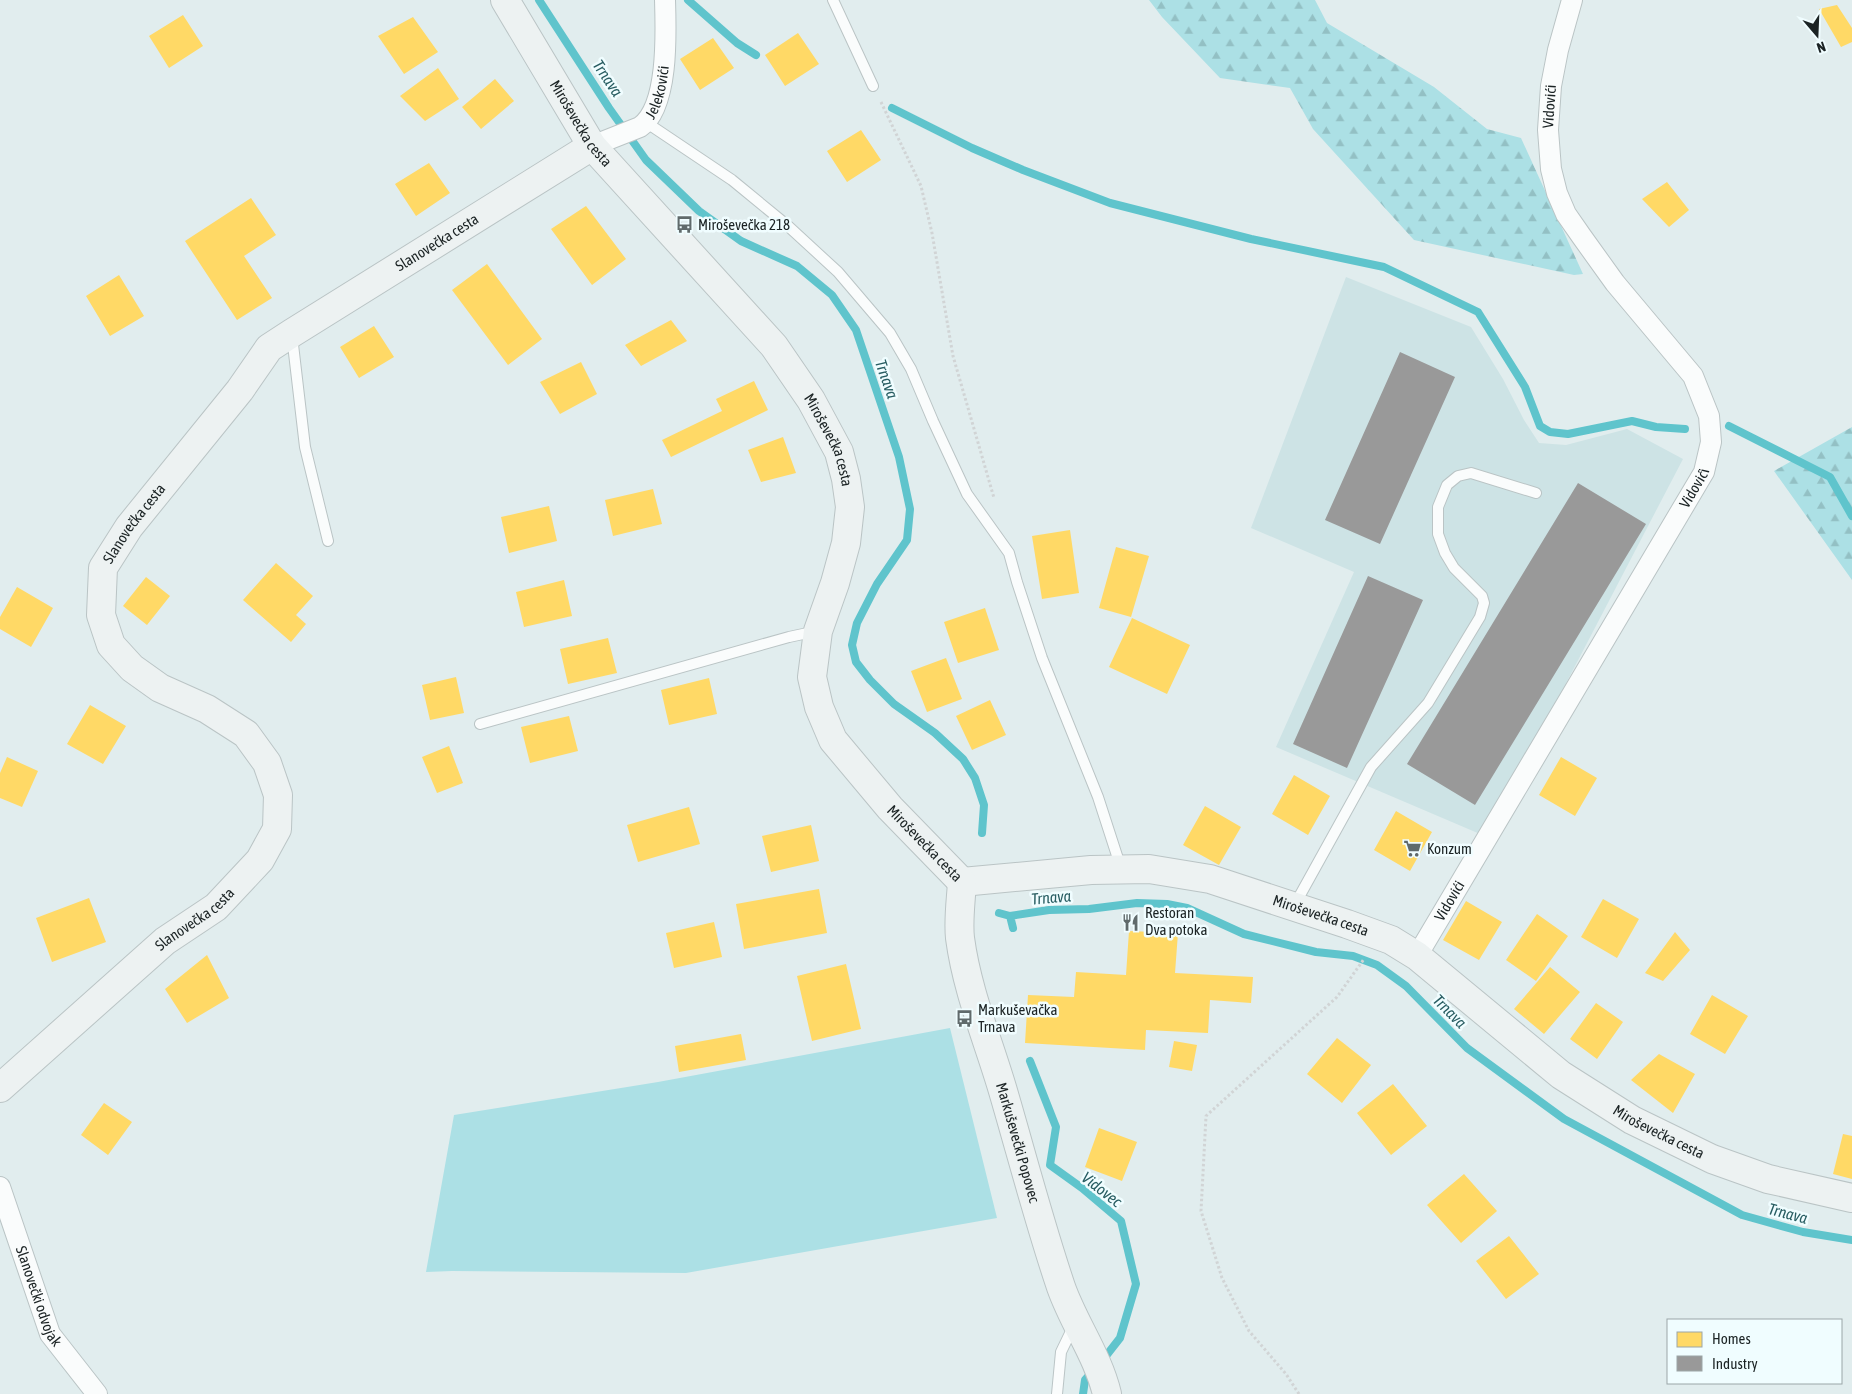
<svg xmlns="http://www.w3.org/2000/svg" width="1852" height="1394" font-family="'Asap Condensed',sans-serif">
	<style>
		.built { fill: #cde3e5 }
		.green { fill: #ace0e5 }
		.forest { fill: url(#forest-firs) }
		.homes { fill: #ffd966 }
		.industry { fill: #999 }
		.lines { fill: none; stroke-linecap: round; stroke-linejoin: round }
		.stream { stroke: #5fc4cc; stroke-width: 8 }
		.lane-casing { stroke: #bac4c5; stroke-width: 12 }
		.street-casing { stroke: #bac4c5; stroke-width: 22 }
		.secondary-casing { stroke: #bac4c5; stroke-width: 30 }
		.path { stroke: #d1d4d5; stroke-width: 3; stroke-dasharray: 2.5 2.5; stroke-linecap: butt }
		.lane { stroke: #fafcfc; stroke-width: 10 }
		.street { stroke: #fafcfc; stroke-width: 20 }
		.secondary { stroke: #edf2f2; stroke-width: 28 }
		.labels { text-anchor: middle; stroke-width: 5; stroke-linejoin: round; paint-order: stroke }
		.street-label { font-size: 15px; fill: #1b2324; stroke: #f0fdff }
		.poi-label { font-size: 15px; fill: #1b2324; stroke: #f0fdff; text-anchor: start }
		.water-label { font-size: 16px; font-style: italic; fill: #285d62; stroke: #f0fdff }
	</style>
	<defs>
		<pattern id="forest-firs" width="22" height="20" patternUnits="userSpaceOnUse" patternTransform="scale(1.25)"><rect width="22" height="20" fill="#ace0e5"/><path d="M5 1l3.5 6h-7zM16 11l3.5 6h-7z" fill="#93c0c4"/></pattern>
	</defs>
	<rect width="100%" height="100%" fill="#e1edee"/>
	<path class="built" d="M1346 277 1471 327 1503 379 1524 420 1539 443 1566 445 1627 429 1683 459 1550 714 1480 834 1276 747 1354 572 1251 528Z"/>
	<path class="green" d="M950 1028 997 1218 686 1273 452 1271 426 1272 454 1115 658 1082Z"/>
	<path class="forest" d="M1149 0H1315L1327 23 1434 87 1487 129 1521 138 1583 274 1574 275 1414 240 1313 129 1290 88 1220 78 1162 17Z
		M1852 427V580L1774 471Z"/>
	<path class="homes" d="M1837 5 1852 28V42L1841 47 1819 9Z
		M183 15 203 46 169 68 149 36Z
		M413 17 438 52 404 74 378 36Z
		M798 33 819 64 785 86 765 55Z
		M713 38 734 68 700 90 680 59Z
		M438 68 459 99 425 121 400 96Z
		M495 79 514 101 481 129 462 107Z
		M861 130 881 160 847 182 827 151Z
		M429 163 450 193 416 216 395 184Z
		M1667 182 1689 210 1669 227 1642 199Z
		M251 198 276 235 244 256 272 298 237 320 185 241Z
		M586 206 626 259 592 285 551 229Z
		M487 264 542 339 508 365 452 290Z
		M119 275 144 316 110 336 86 296Z
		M671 320 687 341 641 366 625 345Z
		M374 326 394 357 359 378 340 347Z
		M581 362 597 394 560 414 540 382Z
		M754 381 768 410 671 457 662 440 722 411 716 399Z
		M783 437 796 473 761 482 748 450Z
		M653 489 662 524 613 536 605 500Z
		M549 506 557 541 509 553 501 517Z
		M1070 530 1079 593 1042 599 1032 536Z
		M1116 547 1149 556 1131 617 1099 608Z
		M276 563 313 596 296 615 306 624 291 642 243 600Z
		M146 577 170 596 147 625 123 606Z
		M564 580 572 616 524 627 516 592Z
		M17 587 53 608 31 647 0 629V617Z
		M985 608 999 650 958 663 944 622Z
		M1132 618 1190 645 1167 694 1109 667Z
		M608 638 617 673 568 684 560 649Z
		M946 658 962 699 927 712 911 671Z
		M456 677 464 713 430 720 422 685Z
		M709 678 717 714 669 725 661 690Z
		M990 700 1006 735 972 750 956 716Z
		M90 705 126 726 103 764 67 744Z
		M569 716 578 751 530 763 521 727Z
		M449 746 463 783 437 793 422 757Z
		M7 757 38 771 22 807 0 798V773Z
		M1561 757 1597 778 1575 816 1539 795Z
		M1294 775 1330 796 1308 835 1272 814Z
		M1205 806 1241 827 1219 865 1183 845Z
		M689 807 700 844 638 862 627 825Z
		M1396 811 1432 832 1410 871 1374 850Z
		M811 825 819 861 771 872 762 836Z
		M819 889 827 933 744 949 736 904Z
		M89 898 106 942 52 962 36 918Z
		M1603 899 1639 919 1617 958 1581 937Z
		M1466 901 1502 922 1479 960 1443 940Z
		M1537 914 1568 936 1536 981 1506 960Z
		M714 922 722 957 674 968 666 933Z
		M1129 931 1178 933 1175 973 1253 977 1251 1003 1210 1000 1208 1033 1146 1030 1145 1050 1025 1043 1028 995 1074 997 1076 972 1126 975Z
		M1675 932 1690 950 1663 981 1645 973Z
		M207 955 229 998 187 1023 165 989Z
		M846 964 861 1029 812 1041 797 976Z
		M1550 967 1580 992 1544 1034 1514 1009Z
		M1712 995 1748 1016 1725 1054 1690 1034Z
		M1596 1003 1623 1022 1597 1059 1570 1039Z
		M741 1034 746 1060 679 1072 675 1046Z
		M1337 1038 1371 1065 1342 1103 1307 1074Z
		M1174 1041 1197 1045 1192 1071 1169 1067Z
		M1659 1054 1695 1074 1673 1113 1631 1080Z
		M1393 1084 1427 1126 1391 1155 1357 1113Z
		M104 1103 132 1122 108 1155 81 1135Z
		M1099 1128 1137 1142 1122 1181 1085 1167Z
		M1843 1134 1852 1136V1179L1833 1174Z
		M1464 1174 1497 1211 1461 1243 1427 1205Z
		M1509 1236 1539 1274 1506 1299 1476 1261Z"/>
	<path class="industry" d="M1400 352 1455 377 1380 544 1325 520Z
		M1578 483 1646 524 1475 805 1407 764Z
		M1368 576 1423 600 1347 768 1293 744Z"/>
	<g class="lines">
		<path class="stream" d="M539 0 609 108 646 160 699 211 741 241 797 266 832 295 856 330 899 457 910 509 907 540 877 584 857 623 852 645 856 662 870 680 894 704 935 733 963 759 975 778 984 805 982 833
			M688 0 737 43 756 55
			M892 108 972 148 1023 170 1110 203 1251 239 1384 267 1478 312 1525 387 1540 426 1550 432 1568 434 1632 421 1656 427 1685 429
			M1729 426 1830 477 1852 516
			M999 913 1010 916 1049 910 1089 909 1137 903 1167 904 1187 908 1244 934 1316 952 1353 956 1377 965 1406 986 1467 1048 1564 1119 1742 1215 1803 1232 1852 1240
			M1010 916 1013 928
			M1030 1061 1056 1127 1050 1165 1082 1188 1121 1221 1136 1284 1120 1338 1102 1361
			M1083 1394 1085 1380 1093 1371"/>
		<defs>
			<path id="lane" d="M833 0 873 86
				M647 123 732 180 788 226 838 272 890 333 911 369 933 421 967 494 1009 553 1017 582 1042 658 1098 797 1121 868
				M292 336 305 447 328 541
				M480 724 789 637 817 631
				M1294 906 1371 767 1428 703 1480 617 1484 603 1482 596 1454 568 1445 553 1438 534V507L1447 485 1458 476 1471 473 1536 493
				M1057 1394 1061 1352 1074 1325"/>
			<g id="street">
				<path id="s1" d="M592 146 640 127C669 107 666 32 665 0"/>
				<path id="s2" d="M1417 956 1704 472 1711 442 1709 416 1693 376 1615 283 1582 237 1566 214 1557 193 1551 169 1548 130 1551 86 1558 50 1572 0"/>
				<path id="s3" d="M0 1187 50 1334 97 1394"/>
			</g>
			<g id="secondary">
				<path id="s4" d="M505 0 592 146 774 346 811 400 839 452 846 479 850 507 846 543 835 583 818 631 812 677 819 707 833 740 890 808 962 882"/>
				<path id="s5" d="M962 882 1091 870 1149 869 1210 879 1347 924 1391 940 1417 956 1561 1075 1632 1120 1712 1159 1768 1179 1852 1198"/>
				<path id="s6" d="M962 882C961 900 958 920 960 938 967 991 988 1040 1003 1091 1022 1156 1039 1222 1061 1287 1074 1324 1098 1356 1107 1394"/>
				<path id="s7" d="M0 1088 165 941 216 907 260 860 277 829 278 795 267 763 246 734 207 709 160 688 132 668 111 645 101 615 103 568 129 527 240 390 269 348 292 333 592 146"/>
			</g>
		</defs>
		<use href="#lane" class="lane-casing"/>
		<use href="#street" class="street-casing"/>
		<use href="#secondary" class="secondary-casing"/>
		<path class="path" d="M881 102 921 186 932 233 953 356 994 498
			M1299 1394 1286 1374 1249 1331 1222 1278 1201 1211 1206 1116 1337 997 1364 959"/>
		<use href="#lane" class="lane"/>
		<use href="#street" class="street"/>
		<use href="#secondary" class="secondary"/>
	</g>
	<defs>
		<symbol id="bus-bare" viewBox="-9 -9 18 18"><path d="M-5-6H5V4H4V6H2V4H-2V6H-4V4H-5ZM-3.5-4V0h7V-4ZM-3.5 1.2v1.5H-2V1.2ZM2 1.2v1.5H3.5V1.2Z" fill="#606a6b" stroke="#f0fdff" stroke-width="2.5" paint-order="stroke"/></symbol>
		<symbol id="supermarket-bare" viewBox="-9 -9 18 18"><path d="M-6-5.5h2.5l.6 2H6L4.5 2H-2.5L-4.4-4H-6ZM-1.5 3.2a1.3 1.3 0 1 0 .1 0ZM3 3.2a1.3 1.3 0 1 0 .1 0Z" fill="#606a6b" stroke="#f0fdff" stroke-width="2.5" paint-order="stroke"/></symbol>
		<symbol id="restaurant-bare" viewBox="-9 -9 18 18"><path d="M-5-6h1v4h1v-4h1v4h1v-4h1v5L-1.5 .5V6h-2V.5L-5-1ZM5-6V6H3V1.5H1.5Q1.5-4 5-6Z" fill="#606a6b" stroke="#f0fdff" stroke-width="2.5" paint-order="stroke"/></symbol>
	</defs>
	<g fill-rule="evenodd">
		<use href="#bus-bare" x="672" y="212" width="25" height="25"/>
		<use href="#supermarket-bare" x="1400" y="836" width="25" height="25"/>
		<use href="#restaurant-bare" x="1118" y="910" width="25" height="25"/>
		<use href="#bus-bare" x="952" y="1006" width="25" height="25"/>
	</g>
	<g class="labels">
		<g class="street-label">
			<text dy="5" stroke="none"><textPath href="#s1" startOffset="92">Jelekovići</textPath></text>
			<text dy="5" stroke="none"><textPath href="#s2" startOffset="979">Vidovići</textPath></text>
			<text dy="5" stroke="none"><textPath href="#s4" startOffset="145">Miroševečka cesta</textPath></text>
			<text dy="5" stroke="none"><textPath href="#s7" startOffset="1202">Slanovečka cesta</textPath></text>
			<text dy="5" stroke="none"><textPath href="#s4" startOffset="550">Miroševečka cesta</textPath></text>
			<text dy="5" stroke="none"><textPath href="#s2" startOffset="544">Vidovići</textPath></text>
			<text dy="5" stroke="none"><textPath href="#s7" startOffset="782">Slanovečka cesta</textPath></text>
			<text dy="5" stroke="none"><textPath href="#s4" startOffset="1001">Miroševečka cesta</textPath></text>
			<text dy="5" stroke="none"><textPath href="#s2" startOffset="64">Vidovići</textPath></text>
			<text dy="5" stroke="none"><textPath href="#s5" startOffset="366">Miroševečka cesta</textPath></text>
			<text dy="5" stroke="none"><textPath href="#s7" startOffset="258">Slanovečka cesta</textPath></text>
			<text dy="5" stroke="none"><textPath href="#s5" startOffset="771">Miroševečka cesta</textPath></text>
			<text dy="5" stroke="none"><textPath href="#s6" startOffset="269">Markuševečki Popovec</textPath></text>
			<text dy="5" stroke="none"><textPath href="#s3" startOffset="116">Slanovečki odvojak</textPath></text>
		</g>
		<g class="poi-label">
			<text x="698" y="230">Miroševečka 218</text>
			<text x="1427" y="854">Konzum</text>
			<text x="1145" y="918">Restoran<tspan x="1145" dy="17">Dva potoka</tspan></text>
			<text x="978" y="1015">Markuševačka<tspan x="978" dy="17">Trnava</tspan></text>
		</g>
		<g class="water-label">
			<text transform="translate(608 78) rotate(56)" y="6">Trnava</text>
			<text transform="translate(887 379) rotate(71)" y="6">Trnava</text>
			<text transform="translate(1051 897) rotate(-5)" y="6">Trnava</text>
			<text transform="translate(1450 1011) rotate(45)" y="6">Trnava</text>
			<text transform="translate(1102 1189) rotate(38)" y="6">Vidovec</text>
			<text transform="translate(1788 1213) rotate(15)" y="6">Trnava</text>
		</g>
	</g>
	<rect x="1667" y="1319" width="175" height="65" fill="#f0fdff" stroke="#9ba6a7"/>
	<rect x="1677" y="1332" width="25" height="15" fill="#ffd966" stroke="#9ba6a7"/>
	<text x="1712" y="1344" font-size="15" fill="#1b2324">Homes</text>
	<rect x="1677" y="1356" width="25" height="15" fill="#999999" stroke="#9ba6a7"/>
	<text x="1712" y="1369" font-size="15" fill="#1b2324">Industry</text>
	<g transform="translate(1817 35) rotate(161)" stroke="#f0fdff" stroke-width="4" paint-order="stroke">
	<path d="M0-4L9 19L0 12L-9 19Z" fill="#1b2324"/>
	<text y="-8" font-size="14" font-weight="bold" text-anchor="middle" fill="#1b2324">N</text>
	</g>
</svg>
